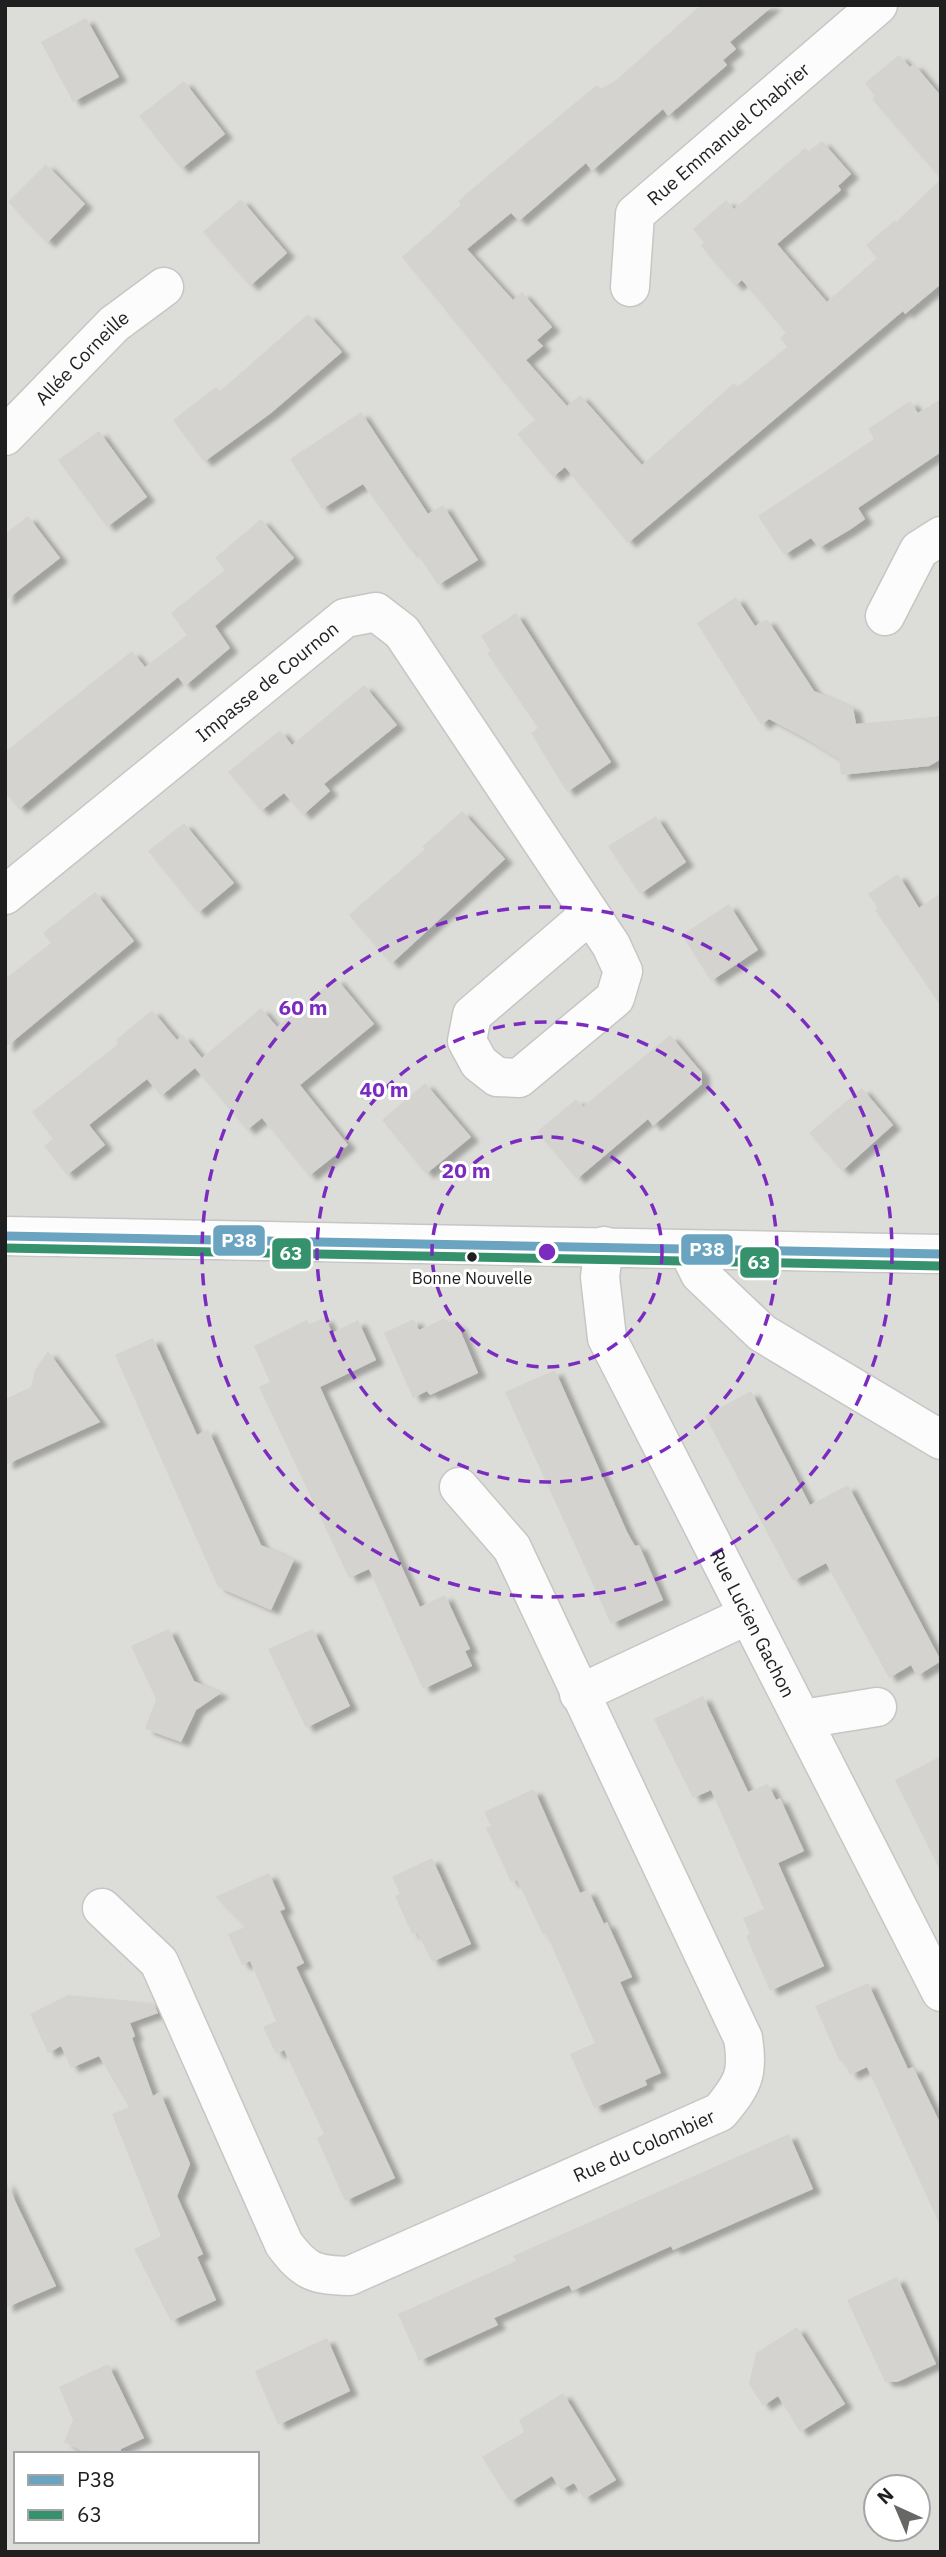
<svg xmlns="http://www.w3.org/2000/svg" width="946" height="2557" font-family="'IBM Plex Sans',sans-serif">
	<style>
		.residential { fill: #dcdcd9; fill-rule: evenodd }
		.building { fill: #d4d3cf; filter: url(#shadow) }
		.lines { fill: none; stroke-linecap: round; stroke-linejoin: round }
		.minor-casing { stroke: #c6c6c4; stroke-width: 41 }
		.minor { stroke: #fcfcfc; stroke-width: 38 }
		.bus-1-casing { stroke: #fff; stroke-width: 14 }
		.bus-2-casing { stroke: #fff; stroke-width: 14 }
		.bus-1 { stroke: #6aa4c0; stroke-width: 9 }
		.bus-2 { stroke: #36916d; stroke-width: 9 }
		.ring { fill: none; stroke: #7b2cbf; stroke-width: 3.5; stroke-dasharray: 12 9 }
		.bus-dot { fill: #1f1f1f; stroke: #fff; stroke-width: 2.5 }
		.labels { text-anchor: middle; stroke-width: 6; stroke-linejoin: round; paint-order: stroke }
		.bus-label { font-size: 17px; fill: #1f1f1f; stroke: #fff }
		.street-label { font-size: 19px; fill: #1f1f1f; stroke: #fff }
		.centre { fill: #7b2cbf; stroke: #fff; stroke-width: 3.5 }
		.ring-label { font-size: 21px; text-anchor: middle; font-weight: bold; fill: #7b2cbf; stroke: #fff; stroke-width: 6; stroke-linejoin: round; paint-order: stroke }
		.line-badge { stroke: #fff; stroke-width: 2.5 }
		.badge-label { font-size: 19px; text-anchor: middle; font-weight: bold; fill: #fff }
	</style>
	<defs>
		<filter id="shadow"><feDropShadow dx="8" dy="4.5" stdDeviation="2" flood-color="#0004"/></filter>
	</defs>
	<rect width="100%" height="100%" fill="#edede8"/>
	<path class="residential" d="M5 5H941V2552H5ZM16 2454H257V2541H16ZM876 2487H918V2529H876Z"/>
	<path class="building" d="M701 5H774L730 42 736 49 723 60 727 65 668 116 663 109 592 171 586 163 519 221 511 213 467 249 513 300 522 292 552 327 537 340 543 346 526 360 567 406 580 395 642 465 734 383 738 387 787 347 780 338 786 333 742 280 735 286 701 246 704 242 693 229 726 200 734 209 805 148 809 151 822 141 851 174 838 186 841 190 777 244 827 302 877 258 866 245 895 220 896 222 941 179V284L905 314 903 311 628 543 565 467 553 477 517 434 535 420 402 257 461 205 458 201 524 145 597 85 601 89 615 81Z
		M86 18 119 77 73 102 41 42Z
		M899 55 910 67 914 64 941 96V179L872 99 875 96 865 83Z
		M184 81 225 134 181 169 139 116Z
		M46 164 85 204 47 243 8 202Z
		M241 199 287 253 250 286 203 232Z
		M308 314 342 352 271 413 204 462 173 420 216 387 220 391Z
		M941 399V452L858 508 865 519 851 529 819 548 811 538 784 555 758 516 874 439 868 429 910 401 918 413Z
		M361 412 428 514 443 505 478 560 438 585 415 550 412 552 363 484 322 509 290 459Z
		M99 431 147 497 107 527 58 460Z
		M28 516 60 558 5 601V534Z
		M261 519 294 558 215 626 230 648 185 686 178 677 19 809 5 792V752L132 651 145 667 187 635 171 613 225 570 215 558Z
		M736 597 755 626 767 619 814 691 853 708 856 724 941 716V759L929 766 841 775 839 759 805 738 769 719 761 725 697 623Z
		M516 613 611 762 567 792 531 733 538 728 487 653 491 651 481 636Z
		M364 685 397 725 324 784 330 791 303 815 284 793 261 811 228 772 280 730 292 745Z
		M462 811 505 859 391 964 349 915 425 849 422 847Z
		M656 816 686 862 640 894 608 846Z
		M184 823 234 883 198 913 148 851Z
		M898 874 919 908 941 893V1006L875 910 878 908 868 894Z
		M95 892 134 941 5 1048V979L51 943 43 933Z
		M729 904 758 950 711 981 682 935Z
		M336 978 374 1024 300 1085 348 1145 309 1176 262 1118 247 1130 195 1068 161 1096 147 1079 89 1125 105 1145 67 1175 44 1146 53 1139 32 1112 118 1044 116 1040 152 1010 177 1040 183 1035 202 1058 261 1008 277 1027Z
		M670 1035 702 1073V1084L653 1126 648 1119 577 1179 537 1132 576 1099 583 1107Z
		M425 1083 471 1137 426 1174 382 1120Z
		M862 1088 893 1125 842 1171 809 1133Z
		M325 1317 332 1333 358 1320 376 1360 320 1387 420 1607 445 1595 470 1649 465 1651 472 1666 423 1689 369 1569 349 1578 259 1387 270 1382 254 1346 307 1320 309 1325Z
		M414 1319 419 1330 443 1319 458 1325 478 1373 430 1395 427 1391 413 1398 384 1333Z
		M153 1338 197 1435 208 1429 261 1545 294 1560 271 1610 218 1587 115 1355Z
		M48 1351 100 1422 5 1465V1399L31 1387 35 1370Z
		M555 1370 627 1532 635 1546 639 1545 663 1600 611 1624 505 1392Z
		M751 1391 810 1505 848 1485 941 1661 917 1676 911 1665 889 1678 826 1563 793 1581 705 1416Z
		M169 1629 194 1681 221 1693 196 1710 181 1742 145 1729 156 1699 131 1646Z
		M313 1629 350 1706 306 1728 268 1649Z
		M703 1696 748 1792 768 1784 776 1800 780 1798 804 1851 778 1863 824 1966 770 1991 746 1936 750 1934 743 1918 764 1909 711 1790 693 1798 654 1719Z
		M941 1756V1872L895 1780Z
		M534 1789 580 1893 588 1890 604 1924 607 1922 632 1977 620 1982 661 2073 645 2080 647 2085 594 2108 570 2054 595 2043 546 1933 543 1935 517 1880 511 1882 486 1828 491 1826 484 1812Z
		M432 1858 471 1944 432 1962 417 1932 412 1934 395 1896 400 1894 392 1877Z
		M269 1873 285 1909 280 1911 304 1963 296 1967 395 2178 345 2201 317 2138 324 2134 284 2050 276 2054 263 2027 276 2021 250 1961 242 1965 228 1934 245 1927 215 1897Z
		M868 1983 908 2069 913 2067 941 2125V2227L867 2067 850 2075 844 2060 840 2062 815 2006Z
		M68 1995 153 2003 158 2013 130 2023 135 2036 132 2038 153 2096 160 2092 190 2164 177 2196 203 2254 197 2257 216 2300 171 2321 134 2249 161 2236 112 2114 129 2107 99 2056 71 2068 61 2046 48 2053 30 2014Z
		M789 2134 813 2189 673 2250 671 2246 572 2291 569 2285 494 2318 498 2325 419 2361 398 2314 516 2261 513 2256Z
		M5 2180 56 2286 5 2308Z
		M897 2277 936 2364 897 2382H885L847 2300Z
		M797 2327 845 2404 800 2432 778 2396 763 2406 749 2384 756 2353Z
		M327 2338 350 2391 278 2425 255 2371Z
		M108 2364 144 2438 121 2449 120 2454H88L64 2442 73 2420 59 2387Z
		M563 2393 616 2480 584 2499 574 2483 561 2490 552 2476 510 2502 482 2457 524 2432 519 2420Z"/>
	<g class="lines">
		<defs>
			<g id="minor">
				<path id="s1" d="M630 287 635 214 878 5"/>
				<path id="s2" d="M5 436 114 324 164 287"/>
				<path d="M885 616 919 550 941 536"/>
				<path id="s3" d="M5 895 345 618 376 612 402 632 611 945 623 971 615 998 519 1078 497 1077 479 1063 467 1041 472 1015 590 914"/>
				<path d="M5 1236 941 1254"/>
				<path id="s4" d="M604 1246 600 1277 607 1338 941 1992"/>
				<path d="M688 1250 700 1274 762 1333 941 1440"/>
				<path d="M579 1694 748 1615"/>
				<path d="M803 1719 877 1707"/>
				<path id="s5" d="M102 1908 159 1962 284 2244C305 2272 314 2275 349 2276L720 2112C743 2084 749 2074 743 2038L512 1548 459 1487"/>
			</g>
		</defs>
		<use href="#minor" class="minor-casing"/>
		<use href="#minor" class="minor"/>
		<defs>
			<path id="bus-1" d="M5 1236 941 1254"/>
			<path id="bus-2" d="M5 1248 941 1266"/>
		</defs>
		<use href="#bus-1" class="bus-1-casing"/>
		<use href="#bus-2" class="bus-2-casing"/>
		<use href="#bus-1" class="bus-1"/>
		<use href="#bus-2" class="bus-2"/>
	</g>
	<g class="ring">
		<circle cx="547" cy="1252" r="115"/>
		<circle cx="547" cy="1252" r="230"/>
		<circle cx="547" cy="1252" r="345"/>
	</g>
	<circle class="bus-dot" cx="472" cy="1257" r="6"/>
	<g class="labels">
		<g class="bus-label">
			<text x="472" y="1284">Bonne Nouvelle</text>
		</g>
		<g class="street-label">
			<text dy="7" stroke="none"><textPath href="#s1" startOffset="196">Rue Emmanuel Chabrier</textPath></text>
			<text dy="7" stroke="none"><textPath href="#s2" startOffset="110">Allée Corneille</textPath></text>
			<text dy="7" stroke="none"><textPath href="#s3" startOffset="338">Impasse de Cournon</textPath></text>
			<text dy="7" stroke="none"><textPath href="#s4" startOffset="413">Rue Lucien Gachon</textPath></text>
			<text dy="7" stroke="none"><textPath href="#s5" startOffset="786">Rue du Colombier</textPath></text>
		</g>
	</g>
	<circle cx="547" cy="1252" r="10" class="centre"/>
	<g class="ring-label">
		<text x="303" y="1015">60 m</text>
		<text x="384" y="1097">40 m</text>
		<text x="466" y="1178">20 m</text>
	</g>
	<g class="line-badge">
		<rect x="212" y="1224" width="54" height="33" rx="7" fill="#6aa4c0"/>
		<rect x="680" y="1233" width="54" height="33" rx="7" fill="#6aa4c0"/>
		<rect x="271" y="1237" width="41" height="33" rx="7" fill="#36916d"/>
		<rect x="739" y="1246" width="41" height="33" rx="7" fill="#36916d"/>
	</g>
	<g class="badge-label">
		<text x="239" y="1247">P38</text>
		<text x="707" y="1256">P38</text>
		<text x="291" y="1260">63</text>
		<text x="759" y="1269">63</text>
	</g>
	<rect width="946" height="2557" fill="none" stroke="#1f1f1f" stroke-width="14"/>
	<rect x="14" y="2452" width="245" height="91" fill="#ffffff" stroke="#a5a5a5" stroke-width="2"/>
	<rect x="28" y="2475" width="35" height="10" fill="#6aa4c0" stroke="#a5a5a5" stroke-width="2"/>
	<text x="77" y="2487" font-size="21" fill="#1f1f1f">P38</text>
	<rect x="28" y="2510" width="35" height="10" fill="#36916d" stroke="#a5a5a5" stroke-width="2"/>
	<text x="77" y="2522" font-size="21" fill="#1f1f1f">63</text>
	<g transform="translate(897 2508) rotate(316)"><circle r="33" fill="#ffffff" stroke="#a5a5a5" stroke-width="2"/>
	<path d="M0-5L12 26L0 18L-12 26Z" fill="#676765"/>
	<text y="-10" font-size="19" font-weight="bold" text-anchor="middle" fill="#1f1f1f">N</text>
	</g>
</svg>
